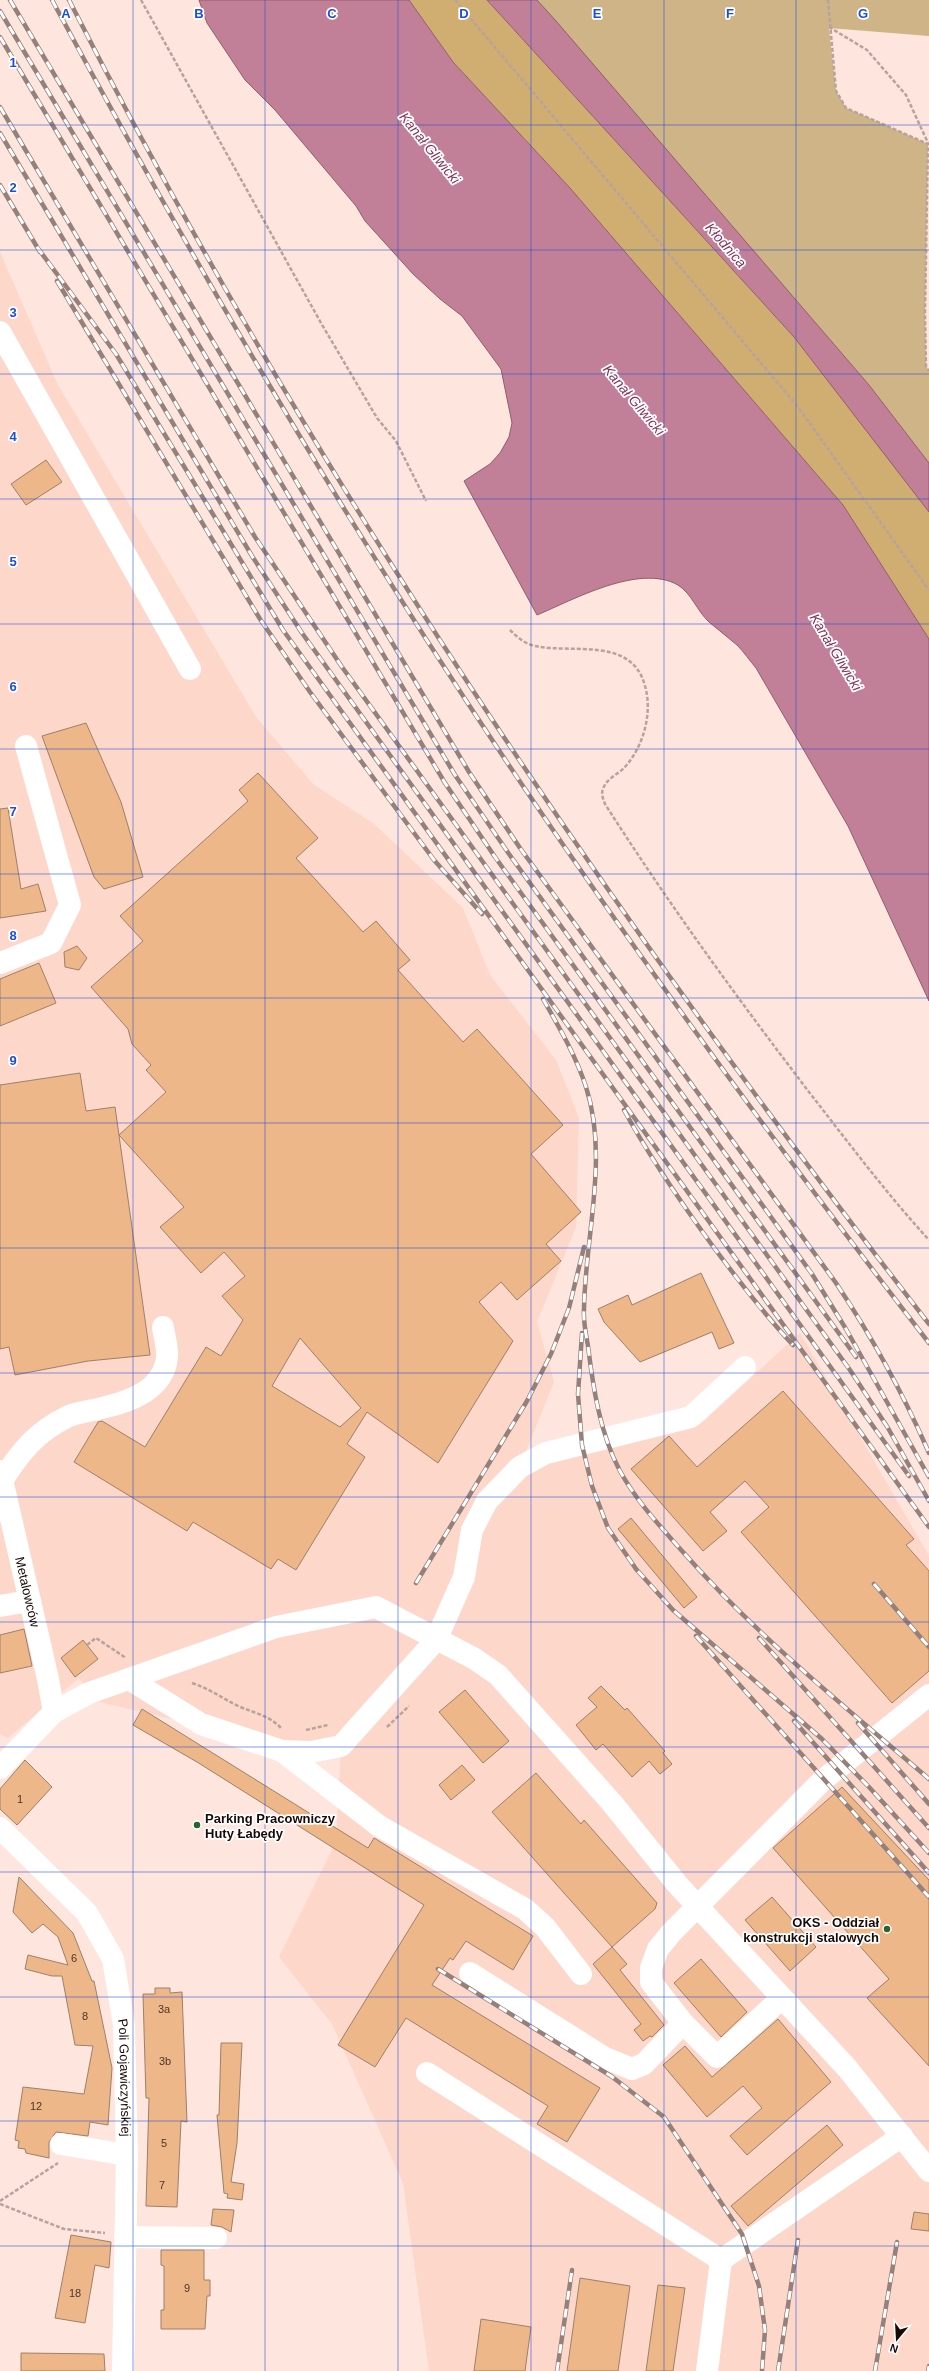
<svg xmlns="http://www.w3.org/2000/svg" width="929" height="2371" font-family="Arial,sans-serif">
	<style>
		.built { fill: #fed7cb }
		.green { fill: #ceb486 }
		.forest { fill: #d0ae72 }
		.water { fill: #c28098; stroke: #8f5d6c }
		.building { fill: #edb78a; stroke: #9d8069; fill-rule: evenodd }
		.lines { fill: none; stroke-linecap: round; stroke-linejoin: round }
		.path { stroke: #b8a39c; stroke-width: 2.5; stroke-dasharray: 4 2; stroke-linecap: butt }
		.minor { stroke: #fff; stroke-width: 22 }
		.rail-casing { stroke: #95817b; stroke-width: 4.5 }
		.rail { stroke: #fff; stroke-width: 3; stroke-dasharray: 9; stroke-linecap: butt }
		.grid { fill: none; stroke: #1d4ed8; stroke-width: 1; stroke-opacity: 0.55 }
		.poi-dot { fill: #26652d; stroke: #fff; stroke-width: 1.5 }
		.labels { text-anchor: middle; stroke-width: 3.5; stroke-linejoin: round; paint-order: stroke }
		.number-label { font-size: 11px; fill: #4d3628 }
		.street-label { font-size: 13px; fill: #180b07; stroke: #fff }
		.poi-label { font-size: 13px; font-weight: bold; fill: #180b07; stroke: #fff; text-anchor: start }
		.water-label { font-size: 14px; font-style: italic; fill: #853457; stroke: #fff }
		.grid-label { font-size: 13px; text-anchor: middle; font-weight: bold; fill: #1d4ed8; stroke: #fff; stroke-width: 3.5; stroke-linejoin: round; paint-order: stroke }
	</style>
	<rect width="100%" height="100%" fill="#fee5dd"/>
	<path class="built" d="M0 252 57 383 256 717 314 785 373 823 463 908 490 975 556 1060 579 1118 576 1227 537 1322 554 1382 520 1466 703 1422 800 1333 929 1556V2371H429L403 2183 332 2024 279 1957 336 1842 341 1746 311 1752 96 1701 79 1678 8 1738 0 1734Z"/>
	<path class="green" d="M537 0H929V36L829 28 836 91 846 108 928 144 925 312 926 366 929 371V463L869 385Z"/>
	<path class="forest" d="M409 0H487L794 337 924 504 929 512V639L843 505 570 188 453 62Z"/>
	<path class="water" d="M199 0H409L453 62 570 188 843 505 929 639V1001L848 826 756 668C750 661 744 652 737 645 728 637 718 630 709 622 697 611 692 594 678 585 639 563 573 600 537 615L464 481 490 464 500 453 509 437 512 423 501 369 462 316 440 299 413 274 365 221 356 206 275 110 245 80 207 23Z
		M487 0H537L556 21 869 385 929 463V512L794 337Z"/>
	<path class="building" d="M46 460 62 482 26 505 11 484Z
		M86 723 121 802 143 877 104 889 94 877 42 736Z
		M258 773 318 838 296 858 363 932 376 921 410 960 398 970 463 1042 477 1029 563 1125 531 1154 581 1212 546 1244 561 1261 517 1300 501 1282 479 1302 513 1341 438 1463 367 1412 347 1444 365 1457 296 1570 278 1559 271 1569 193 1522 187 1531 74 1462 98 1422 102 1421 145 1447 206 1347 221 1356 243 1320 222 1296 245 1276 224 1252 201 1273 160 1227 184 1207 119 1135 166 1092 146 1070 151 1065 132 1044 128 1029 91 987 143 941 120 916 248 801 239 790ZM300 1338 361 1408 340 1427 272 1386Z
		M8 808 21 889 38 884 46 911 0 918V809Z
		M77 946 87 958 79 970 65 967 64 952Z
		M39 963 56 1003 0 1026V979Z
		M80 1073 86 1111 115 1107 150 1355 88 1361 15 1375 9 1347 0 1349V1085Z
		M701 1273 734 1343 719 1349 712 1332 640 1362 604 1322 598 1309 628 1295 632 1305Z
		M783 1391 914 1539 906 1545 929 1571V1671L892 1703 741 1532 769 1507 745 1481 710 1512 727 1531 703 1551 631 1469 669 1436 697 1467Z
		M631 1518 697 1597 684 1608 618 1529Z
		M24 1629 32 1666 0 1673V1635Z
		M83 1640 98 1659 75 1677 61 1658Z
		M601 1686 625 1710 627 1708 665 1751 663 1753 672 1764 660 1774 649 1761 632 1777 603 1744 596 1750 576 1725 597 1707 588 1698Z
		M465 1690 509 1741 483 1763 439 1712Z
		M142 1709 330 1826 331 1825 368 1848 374 1838 533 1936 513 1970 466 1941 453 1960 450 1958 432 1985 600 2088 567 2142 537 2124 548 2106 406 2018 375 2067 338 2045 424 1905 197 1762 133 1725Z
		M25 1760 52 1787 17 1825 0 1809V1789Z
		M462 1765 475 1780 451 1800 439 1785Z
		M536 1773 581 1824 584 1820 657 1903 655 1909 612 1947 492 1812Z
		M842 1787 929 1880V2066L867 1998 889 1979 773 1848Z
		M19 1877 73 1933 92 1981H94L112 2068 108 2125 90 2122 88 2136 56 2132 49 2142V2158L26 2153 25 2149 18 2148 19 2141 15 2140 23 2087 84 2094 93 2046 75 2045 62 1976H52L25 1969 28 1955 68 1965 58 1937 43 1924 32 1933 13 1912Z
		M772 1897 816 1947 790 1971 745 1920Z
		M612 1947 627 1964 620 1970 664 2025 652 2037 650 2036 643 2041 634 2030 641 2024 593 1964Z
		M701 1959 747 2012 721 2037 674 1983Z
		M155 1988H170V1993L182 1992 187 2122 181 2121 177 2207 146 2206 149 2098H146L143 1994H155Z
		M778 2019 831 2082 747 2155 730 2136 762 2108 743 2086 707 2117 663 2065 685 2046 712 2077Z
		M221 2043H242L237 2143 231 2182 244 2184 242 2200 227 2198 228 2194 224 2193 217 2115H219Z
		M827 2125 843 2145 748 2226 731 2206Z
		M213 2209 234 2210 231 2232 222 2227 211 2225Z
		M914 2212 929 2214V2231L911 2229Z
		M71 2235 111 2242 109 2268 95 2265 85 2323 55 2318Z
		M161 2250H204V2280H210V2296H207L205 2329H161V2310H164V2266L161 2265Z
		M580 2278 630 2286 618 2371H567Z
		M658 2285 685 2288 673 2371H646Z
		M481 2319 531 2327 525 2371H474Z
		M21 2353 104 2354 105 2371H21Z"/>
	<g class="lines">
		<path class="path" d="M141 0 321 323 377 418 396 441 426 501
			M455 0 798 407 929 590
			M828 0 836 91 846 108 928 144 925 312 926 366 929 371
			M829 27 867 50 906 95 928 143
			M510 630C517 637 525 644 535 646 573 654 632 636 645 686 653 713 643 748 624 768 617 775 606 779 603 789 601 794 603 799 605 804 668 903 738 999 809 1092 848 1142 886 1193 929 1240
			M87 1645 96 1638 126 1658
			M192 1683C210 1689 222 1698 238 1706 254 1713 269 1715 282 1729
			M387 1727 409 1706
			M306 1730 328 1725
			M0 2201 58 2163
			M0 2204 64 2229 105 2233"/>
		<g class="minor">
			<path d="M0 332 190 669"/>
			<path d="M0 963 51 943 70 905 26 746"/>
			<path id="s1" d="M0 1471 48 1679 54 1712"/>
			<path d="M2 1481C20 1452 37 1431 69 1416 79 1412 91 1411 102 1408 129 1402 164 1390 167 1357 168 1348 164 1336 163 1327"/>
			<path d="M0 1606 30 1601"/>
			<path d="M129 1679 201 1724 282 1751 311 1752 341 1746 436 1640 464 1577 472 1530 487 1501 520 1467 546 1453 691 1417 745 1367"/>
			<path d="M282 1751 379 1826 525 1909 545 1927 581 1974"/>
			<path d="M0 1768 54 1712 89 1693 276 1627 376 1607 475 1659 498 1675 612 1803 677 1884 847 2068 929 2171"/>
			<path id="s2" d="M0 1828 87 1913 113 1959 124 2025 127 2155 123 2371"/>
			<path d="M470 1973 605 2058 632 2069 644 2064 683 2023"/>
			<path d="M782 1998 717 2057 683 2023 651 1982V1968L658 1949 671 1933 823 1780 929 1695"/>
			<path d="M427 2073 721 2260 707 2371"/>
			<path d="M61 2144 127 2155"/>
			<path d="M125 2237 216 2238"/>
			<path d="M721 2260 902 2136"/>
		</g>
		<defs>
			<path id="rail" d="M10 0 469 772 520 848 836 1283C872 1337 903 1393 929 1453
				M52 0C197 270 353 535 525 789 653 978 789 1162 929 1343
				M69 0C308 470 606 908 929 1324
				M0 11 455 775 509 854 812 1274 846 1329 929 1477
				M0 37 445 783 495 857 856 1357
				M0 107 255 537 342 667 850 1370 888 1428 929 1501
				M0 133 252 556 302 633 909 1476
				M0 185 40 252
				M37 247 116 354 283 630 929 1527
				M57 281 260 619 310 692 434 860 482 914
				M543 999C559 1027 576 1056 586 1087 609 1157 585 1237 584 1309 583 1321 586 1334 588 1346 593 1387 600 1434 620 1471 637 1502 660 1526 683 1552 757 1636 844 1706 929 1779
				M624 1110C650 1158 680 1201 712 1245 738 1280 763 1313 793 1345
				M582 1333 578 1394 582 1445 592 1486 608 1528 636 1569 673 1610 822 1739 869 1787 929 1853
				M416 1583 527 1401 551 1354 569 1308 584 1247
				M874 1584 929 1647
				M696 1636 929 1897
				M759 1638 929 1828
				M794 1721 929 1873
				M858 1723 929 1804
				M438 1969 611 2076 664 2117 742 2234 759 2286 765 2330 762 2371
				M557 2371 572 2270
				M778 2371 798 2240
				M875 2371 897 2242
				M928 2371 929 2366"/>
		</defs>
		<use href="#rail" class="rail-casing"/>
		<use href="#rail" class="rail"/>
	</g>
	<path class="grid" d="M133 0V2371M265 0V2371M398 0V2371M531 0V2371M664 0V2371M796 0V2371M0 125H929M0 250H929M0 374H929M0 499H929M0 624H929M0 749H929M0 874H929M0 998H929M0 1123H929M0 1248H929M0 1373H929M0 1497H929M0 1622H929M0 1747H929M0 1872H929M0 1997H929M0 2121H929M0 2246H929"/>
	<g class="poi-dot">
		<circle cx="197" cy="1825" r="4"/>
		<circle cx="887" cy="1929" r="4"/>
	</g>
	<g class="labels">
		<g class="number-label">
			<text x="20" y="1803">1</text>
			<text x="74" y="1962">6</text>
			<text x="164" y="2013">3a</text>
			<text x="85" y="2020">8</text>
			<text x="165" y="2065">3b</text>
			<text x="36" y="2110">12</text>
			<text x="164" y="2147">5</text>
			<text x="162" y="2189">7</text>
			<text x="187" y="2292">9</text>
			<text x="75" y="2297">18</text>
		</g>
		<g class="street-label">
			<text dy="5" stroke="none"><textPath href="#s1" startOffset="124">Metalowców</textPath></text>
			<text dy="5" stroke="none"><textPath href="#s2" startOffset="294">Poli Gojawiczyńskiej</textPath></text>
		</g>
		<g class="poi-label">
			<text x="205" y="1823">Parking Pracowniczy<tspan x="205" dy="15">Huty Łabędy</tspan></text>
			<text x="879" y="1927" text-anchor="end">OKS - Oddział<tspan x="879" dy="15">konstrukcji stalowych</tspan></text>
		</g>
		<g class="water-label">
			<text transform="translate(430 148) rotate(51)" y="5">Kanał Gliwicki</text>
			<text transform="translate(726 245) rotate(49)" y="5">Kłodnica</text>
			<text transform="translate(634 400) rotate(50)" y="5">Kanał Gliwicki</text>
			<text transform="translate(836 652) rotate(59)" y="5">Kanał Gliwicki</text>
		</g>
	</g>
	<g class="grid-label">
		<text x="66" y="18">A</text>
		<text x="199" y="18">B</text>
		<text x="332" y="18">C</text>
		<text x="464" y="18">D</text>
		<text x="597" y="18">E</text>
		<text x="730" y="18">F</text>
		<text x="863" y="18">G</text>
		<text x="13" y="67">1</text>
		<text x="13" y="192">2</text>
		<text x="13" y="317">3</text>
		<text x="13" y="441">4</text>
		<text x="13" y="566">5</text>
		<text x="13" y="691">6</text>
		<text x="13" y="816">7</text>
		<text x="13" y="940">8</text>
		<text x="13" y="1065">9</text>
	</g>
	<g transform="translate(897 2339) rotate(198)" stroke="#ffffff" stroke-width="3" paint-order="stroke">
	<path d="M0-3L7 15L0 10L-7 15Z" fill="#180b07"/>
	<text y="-6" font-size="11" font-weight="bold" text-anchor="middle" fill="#180b07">N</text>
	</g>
</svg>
